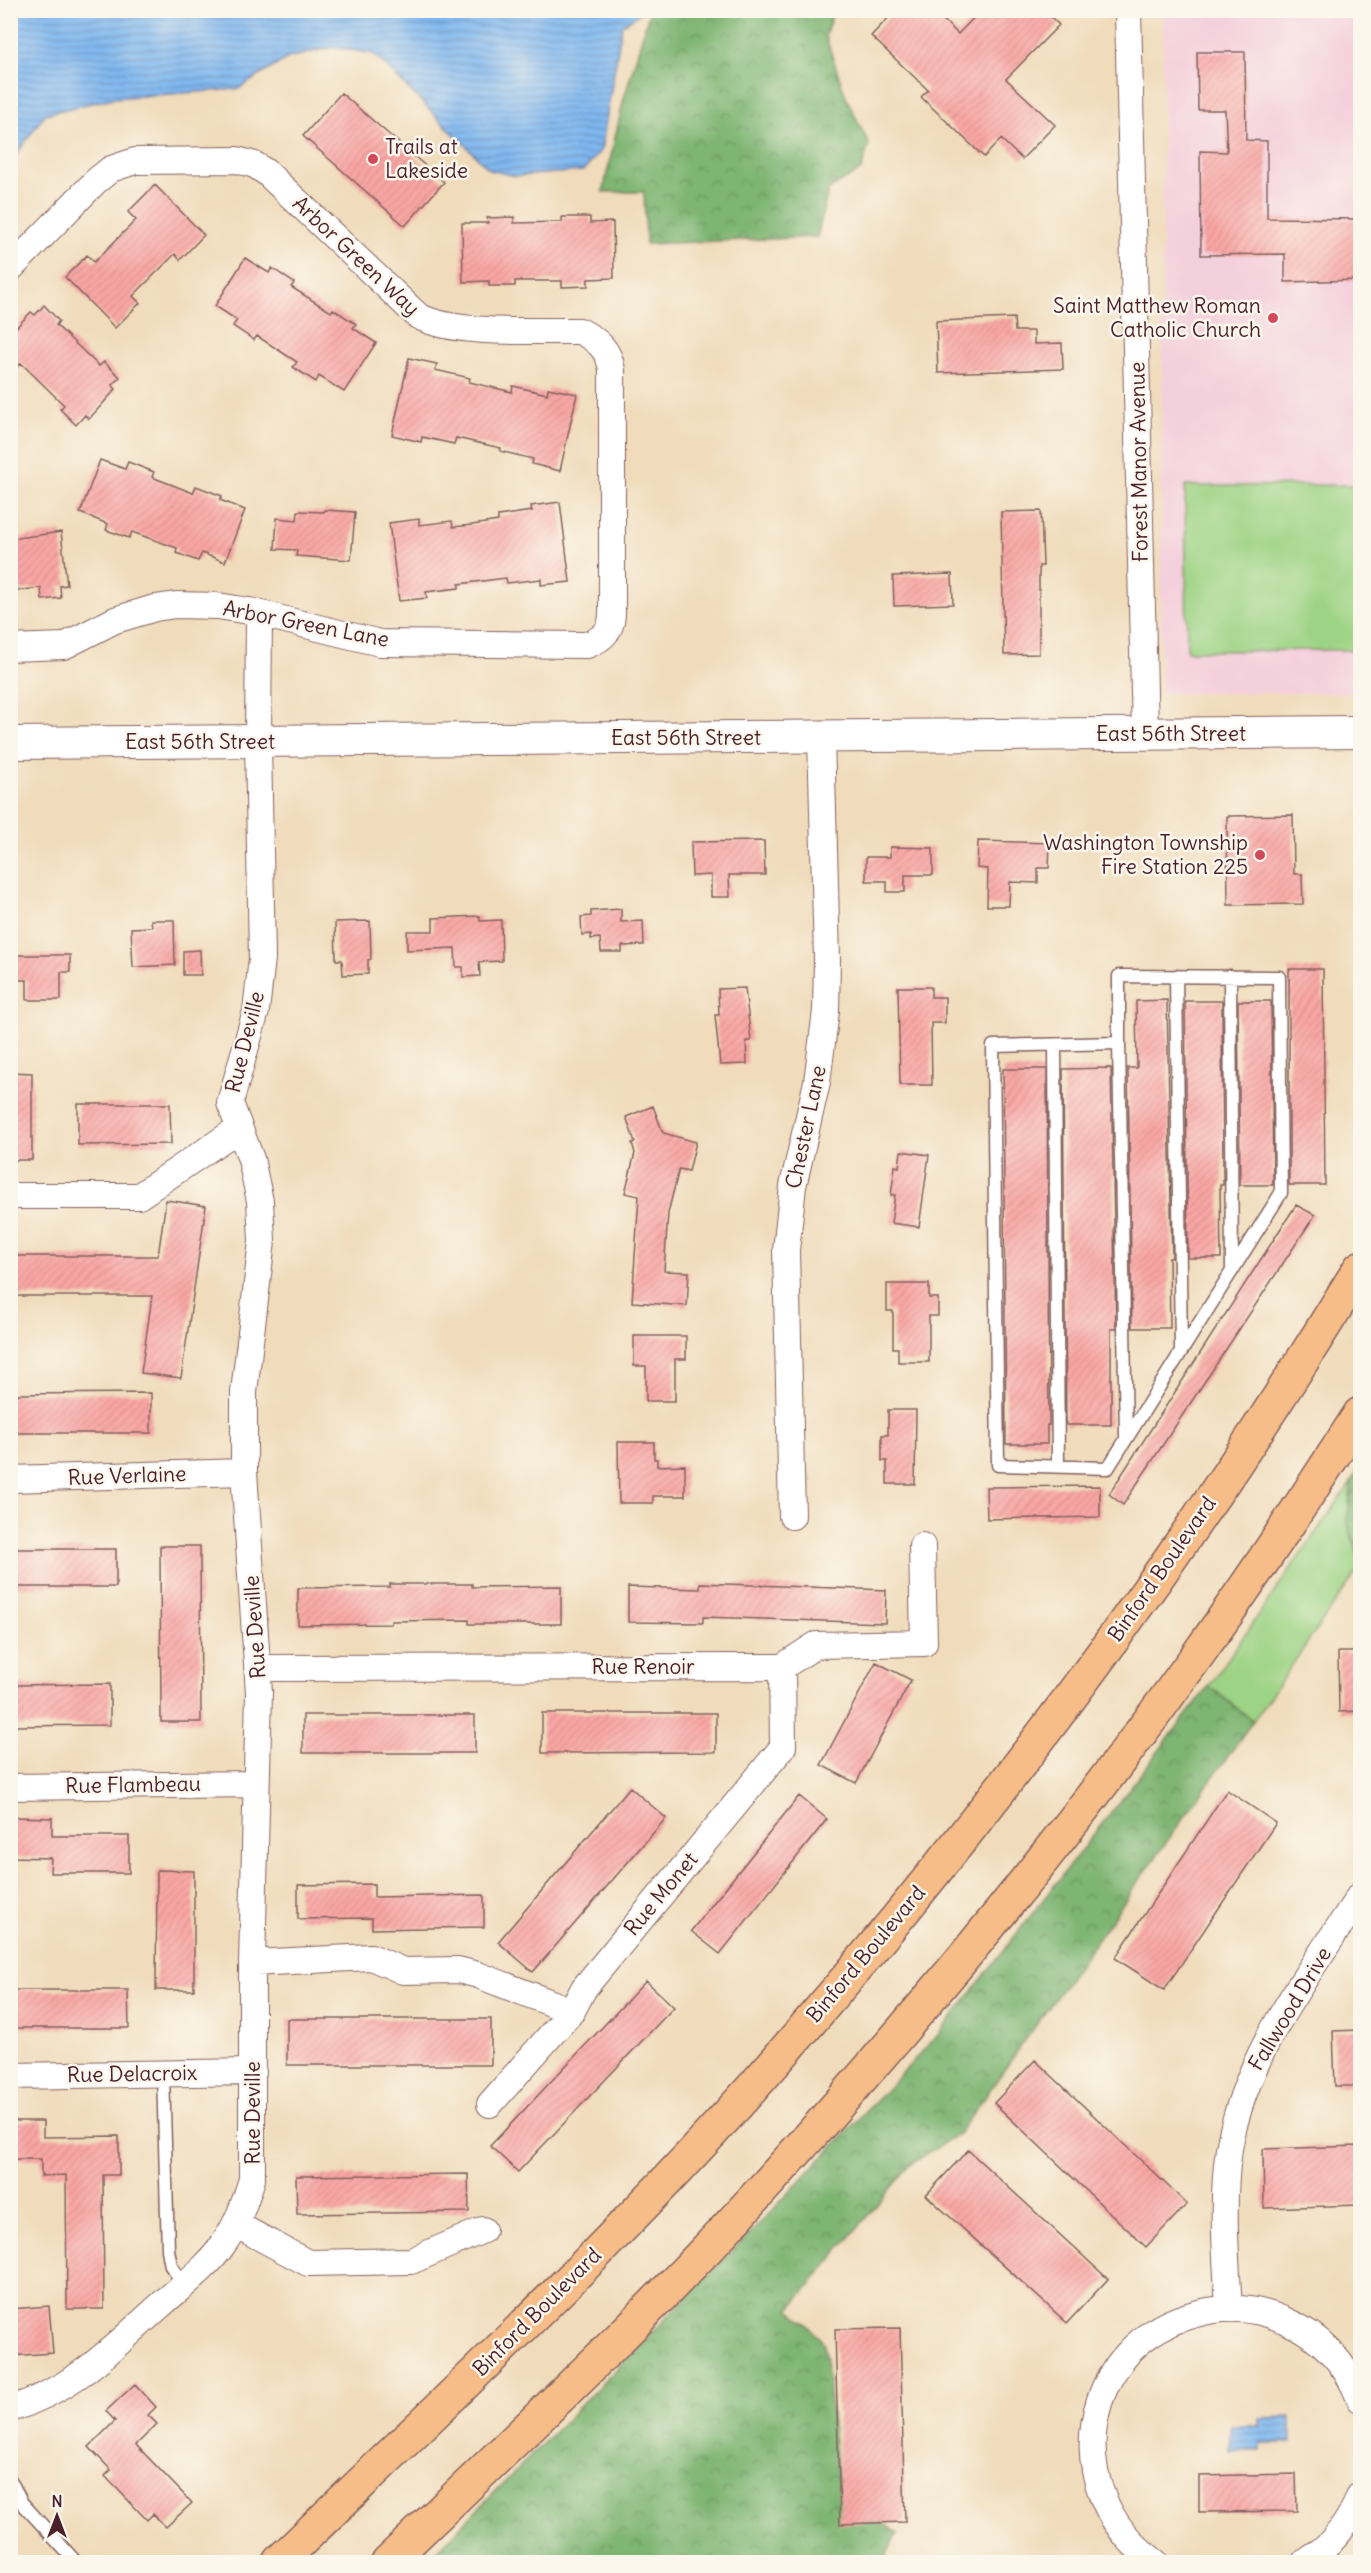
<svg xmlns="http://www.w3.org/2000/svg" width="1371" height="2573" font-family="Delius,sans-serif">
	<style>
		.built { fill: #f4cfdc }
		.green { fill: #9dd384; stroke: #747958; stroke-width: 1.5 }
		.forest { fill: url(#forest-crowns); stroke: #646a4e; stroke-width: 1.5 }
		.water { fill: url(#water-rules); stroke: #646b8d; stroke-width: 1.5 }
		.building { fill: url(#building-hatch) }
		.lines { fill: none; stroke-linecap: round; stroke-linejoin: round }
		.service-casing { stroke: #84615d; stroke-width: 15 }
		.minor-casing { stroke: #84615d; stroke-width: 28 }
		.tertiary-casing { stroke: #84615d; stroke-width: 34 }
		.primary-casing { stroke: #84615d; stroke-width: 36 }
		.service { stroke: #fff; stroke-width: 12 }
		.minor { stroke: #fff; stroke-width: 26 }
		.tertiary { stroke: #fff; stroke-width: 32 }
		.primary { stroke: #f7bd88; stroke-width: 33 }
		.poi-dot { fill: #d1495b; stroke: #fbf7ec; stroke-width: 2 }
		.labels { text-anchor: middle; stroke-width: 5; stroke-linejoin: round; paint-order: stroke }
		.poi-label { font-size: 21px; fill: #4a1f2b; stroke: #fbf7ec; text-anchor: end }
		.street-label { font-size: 21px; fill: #4a1f2b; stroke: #fbf7ec }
	</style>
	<defs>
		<pattern id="forest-crowns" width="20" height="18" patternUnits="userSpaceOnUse" patternTransform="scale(1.5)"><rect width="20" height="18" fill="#7eb572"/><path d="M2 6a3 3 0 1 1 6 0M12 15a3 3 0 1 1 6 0" fill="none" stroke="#69935e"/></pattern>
		<pattern id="water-rules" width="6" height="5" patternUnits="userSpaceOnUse" patternTransform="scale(1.5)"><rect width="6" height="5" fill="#7fb7ef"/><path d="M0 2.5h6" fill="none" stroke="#6a94c2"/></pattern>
		<pattern id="building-hatch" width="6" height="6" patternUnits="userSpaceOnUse" patternTransform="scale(1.5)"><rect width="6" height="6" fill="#f9a7a5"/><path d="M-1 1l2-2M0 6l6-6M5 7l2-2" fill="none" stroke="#d78f8e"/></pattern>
	</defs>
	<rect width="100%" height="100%" fill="#fbf7ec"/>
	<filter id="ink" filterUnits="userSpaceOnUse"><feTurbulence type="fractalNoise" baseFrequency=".0167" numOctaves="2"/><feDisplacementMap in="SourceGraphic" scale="12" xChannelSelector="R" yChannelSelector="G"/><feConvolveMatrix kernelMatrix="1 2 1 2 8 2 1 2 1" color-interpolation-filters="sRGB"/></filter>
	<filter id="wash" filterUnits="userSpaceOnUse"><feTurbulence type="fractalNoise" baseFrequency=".008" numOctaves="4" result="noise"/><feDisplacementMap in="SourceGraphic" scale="24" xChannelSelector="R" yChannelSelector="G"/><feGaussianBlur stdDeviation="1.35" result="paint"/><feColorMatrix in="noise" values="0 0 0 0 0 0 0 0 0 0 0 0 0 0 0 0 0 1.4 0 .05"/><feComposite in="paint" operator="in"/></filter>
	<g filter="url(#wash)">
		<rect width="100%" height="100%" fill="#f0dcbb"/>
		<path class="built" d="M1163 11H1360V693H1161Z"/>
		<path class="green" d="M1360 485V650L1187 651 1185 486Z
			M1352 1481 1347 1522 1360 1560V1567L1253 1721 1209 1686Z"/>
		<path class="forest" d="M650 10 834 11 825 35 846 97 869 144 861 170 828 190 817 237 646 244 644 192H603L623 102Z
			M1360 1467V1560L1347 1522 1352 1481Z
			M1209 1686 1253 1721 959 2133 910 2165 789 2310 803 2320 824 2343 839 2491 898 2534 882 2562H426L765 2218 938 2035Z"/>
		<path class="water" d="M11 10H643V11L622 25 601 150 584 171 515 176 490 170 374 54 333 47 288 58 238 89 113 98 45 114 11 162Z
			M1291 2417V2443H1261V2451H1230V2426H1259V2418Z"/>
		<g id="blocks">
			<path class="building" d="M896 10H933L958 34 981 10H1044L1059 25 1006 79 1055 125 1022 159 1001 139 984 157 921 97 928 90 871 36Z
				M1197 52H1245L1246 140 1267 141V218L1360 219V280L1285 282V254L1201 255 1200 151 1227 152 1225 110H1198Z
				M341 93 444 182 405 226 303 136Z
				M155 185 204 235 180 260 175 254 133 296 140 303 115 328 65 277 87 255 94 262 136 220 128 212Z
				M514 217V223L562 222V217H590V223L613 222 614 278 588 279V286L562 287V281H515V286H489V281L463 282 462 223H488L487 218Z
				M245 258 269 273 272 268 294 283 291 287 331 312 333 309 356 324 353 328 376 343 344 392 319 376 316 382 293 367 297 362 257 336 254 340 233 326 237 320 215 306Z
				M44 305 59 321 56 325 99 366 104 362 120 377 112 385 116 389 89 419 85 415 76 425 60 409 64 405 21 363 10 374V334L31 312 35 315Z
				M1014 318 1015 331H1034V344L1062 343 1063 369 938 373 936 321Z
				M409 358 437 364 435 370 470 378 469 382 512 392 513 386 547 394 548 388 577 394 560 471 532 464 533 459 500 451 501 448 456 438 454 444 422 437 421 442 392 435Z
				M100 460 125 469 128 462 154 472 152 477 193 493 196 486 222 496 220 500 245 510 225 562 202 553 198 561 176 553 177 548 132 532 129 538 106 530 108 524 80 513Z
				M560 502 570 582 541 585V579L507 583 506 578 459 584V588L426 592 427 598 399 601 389 523 419 519V525L452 521 453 527 472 525 498 521V516L532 511 531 506Z
				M325 510 355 512 351 560 296 556 297 550 275 549 277 518 297 520 298 511 324 512Z
				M1041 511 1043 566H1039V654L1004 655 1001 512Z
				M61 532 67 585 60 586 61 598 42 600 41 588 10 591V539Z
				M952 574 953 604 894 606 893 576Z
				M1293 815 1294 874H1302L1303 904 1228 905 1227 816Z
				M764 841 765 875H729L730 897H711V875L692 876 691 842Z
				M978 841 1050 843 1049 868H1038V883L1010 882 1009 906H987L988 869 977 868Z
				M890 847 933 848V875H905V892H887V881H866V857H890Z
				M621 909V922L643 921 644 945 622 946V952H601L600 938 591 939V934L582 935 581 917 591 916V911Z
				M480 916V921L501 920 502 961 479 962 480 976 463 977V967H456L455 948 407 950V931H433V918Z
				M151 920H174L175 965 133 967 131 928 152 927Z
				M370 921 371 959 368 960V974L343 975 342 960H336L335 922Z
				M200 950 201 975H183V951Z
				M10 955H70V972H61V1000H27V980H10Z
				M1289 969H1323L1325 1185H1289Z
				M898 987H931V997H945V1023H931L932 1085H900Z
				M745 988 751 1041H746L747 1064 720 1065 715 1015H719L718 989Z
				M1167 1000 1172 1258H1169L1170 1328H1132L1128 1068H1137L1136 1001Z
				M1185 1001H1222L1223 1185H1220L1221 1258H1188Z
				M1238 1001H1271L1273 1185H1240Z
				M1111 1068 1116 1329H1111V1425H1066L1063 1069Z
				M1003 1069H1047L1049 1425H1047V1444H1006Z
				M10 1072 32 1073V1160H10Z
				M78 1104H170L171 1144 78 1145Z
				M653 1106 663 1133 696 1142 689 1171 679 1169 668 1213 664 1271 689 1272 687 1306 632 1302 639 1196 625 1193 635 1153 632 1143 635 1142 626 1117Z
				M901 1151 929 1155 919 1227 891 1223 895 1195H891L895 1166 899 1167Z
				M166 1200 206 1206 181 1378 141 1373 152 1296H10V1256H158Z
				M1296 1205 1315 1215 1123 1505 1109 1494Z
				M887 1284H929V1298H938V1316H929V1362H898V1348H893V1311H887Z
				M634 1336H686V1359H675V1401H646V1366H634Z
				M151 1393V1433H13V1425H10V1394Z
				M888 1410H916L915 1484H887V1461H882V1435H888Z
				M618 1442H654V1459H657V1466L685 1465V1496H653V1503H619Z
				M1100 1486V1517L987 1519 986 1487Z
				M160 1546H200L201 1722H161Z
				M10 1549H116V1587H10Z
				M700 1583 886 1590 885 1623 703 1617V1623L628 1622V1587L700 1589Z
				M390 1584H472V1587L561 1586V1624H469V1620L391 1621V1624L298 1625V1588L390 1587Z
				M1338 1652H1360V1711L1339 1712Z
				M876 1662 911 1680 856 1783 821 1765Z
				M110 1684V1725L10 1726V1685Z
				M542 1713H716V1752L542 1753Z
				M303 1715H475V1753H303Z
				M630 1787 666 1818 533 1972 498 1942Z
				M1227 1790 1276 1823 1164 1990 1115 1958Z
				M799 1796 827 1819 720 1954 691 1931Z
				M10 1817 52 1818V1836H129V1873H50L51 1858 10 1857Z
				M157 1870 194 1871V1990H156Z
				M374 1884V1897L484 1895V1927L372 1929V1918L298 1919V1885Z
				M646 1981 674 2007 518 2172 490 2146Z
				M10 1990H128L129 2028H10Z
				M287 2019H491V2065H287Z
				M1360 2030V2086H1335L1333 2031Z
				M1035 2060 1187 2204 1146 2247 994 2103Z
				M10 2121H43V2137L119 2136V2175H103L104 2309H67L66 2175 41 2176V2159H10Z
				M1360 2146V2205L1264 2208 1263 2149Z
				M968 2150 1108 2279 1067 2323 926 2195Z
				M468 2174 469 2212 297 2214 296 2176Z
				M49 2306 53 2353 10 2356V2309Z
				M900 2328 905 2522 840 2524 835 2329Z
				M135 2384 156 2407 148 2415 157 2424 136 2445 192 2503 166 2527 153 2514 147 2520 105 2476 111 2470 89 2447 115 2421 106 2411Z
				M1296 2474 1297 2511 1199 2512V2476Z"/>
		</g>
	</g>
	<g filter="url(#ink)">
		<use href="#blocks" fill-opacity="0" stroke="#84615d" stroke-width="1.5"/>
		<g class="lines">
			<defs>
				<path id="service" d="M1119 976 1279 977 1281 1193 1108 1468 998 1465 993 1046 1119 1043Z
					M1176 976 1181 1350
					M1230 976 1232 1271
					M1119 1043 1126 1438
					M1055 1045 1058 1466
					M163 2073 168 2250 171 2266 184 2284
					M10 2480 22 2503 76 2562"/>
				<path id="minor" d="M1128 10 1145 734
					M10 269 96 181 111 169 135 161 237 160 255 165 267 173 418 316C457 336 535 330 580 331 597 340 609 349 612 370V615C611 632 602 639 587 645L380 643 249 611 218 606 176 605 155 608 115 620 64 646 10 648
					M10 1196H139L238 1129
					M10 1479 244 1472
					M792 1516 786 1250 793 1186 817 1082 826 1011 827 959 821 737
					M258 1668 782 1667 816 1645 924 1643 922 1546
					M10 1787 256 1784
					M252 1963 371 1957 403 1971 458 1970 478 1975 572 2011
					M10 2076 253 2072
					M490 2104 572 2011 584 1988 783 1747 782 1667
					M235 2224 308 2263 411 2261 483 2230
					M1229 2309C1226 2256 1221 2202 1229 2149 1245 2053 1309 1974 1360 1895
					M10 2409C76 2389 113 2347 163 2303 183 2285 207 2268 222 2246 237 2226 245 2202 252 2179V1963L259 1693 244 1472V1392L262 1241 260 1201 251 1159 230 1103 256 1011 262 958 258 742 259 615
					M1155 2562C1056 2493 1078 2341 1199 2313 1227 2306 1257 2308 1284 2320 1320 2335 1346 2363 1360 2399
					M1306 2562C1331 2546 1350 2522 1360 2495"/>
				<path id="tertiary" d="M10 743 1360 732"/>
				<path id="primary" d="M279 2562C440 2407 604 2254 753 2087 979 1832 1183 1559 1360 1268
					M388 2562C517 2438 648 2316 769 2182 921 2014 1066 1838 1199 1653 1255 1575 1308 1495 1360 1414"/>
			</defs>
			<use href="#service" class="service-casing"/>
			<use href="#minor" class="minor-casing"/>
			<use href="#tertiary" class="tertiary-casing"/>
			<use href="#primary" class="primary-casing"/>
			<use href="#service" class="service"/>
			<use href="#minor" class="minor"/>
			<use href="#tertiary" class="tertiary"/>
			<use href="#primary" class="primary"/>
		</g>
	</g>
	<g class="poi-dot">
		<circle cx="373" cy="159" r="6"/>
		<circle cx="1273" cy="318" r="6"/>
		<circle cx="1260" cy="855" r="6"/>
	</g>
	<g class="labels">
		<g class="poi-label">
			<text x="385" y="154" text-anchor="start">Trails at<tspan x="385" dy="24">Lakeside</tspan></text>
			<text x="1261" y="313">Saint Matthew Roman<tspan x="1261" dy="24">Catholic Church</tspan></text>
			<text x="1248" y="850">Washington Township<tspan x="1248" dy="24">Fire Station 225</tspan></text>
		</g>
		<g class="street-label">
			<text transform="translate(356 256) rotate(43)" y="7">Arbor Green Way</text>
			<text transform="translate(1139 462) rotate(-91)" y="7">Forest Manor Avenue</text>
			<text transform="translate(306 624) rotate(11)" y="7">Arbor Green Lane</text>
			<text x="1171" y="741">East 56th Street</text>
			<text x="686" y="745">East 56th Street</text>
			<text x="200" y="749">East 56th Street</text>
			<text transform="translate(245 1042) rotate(-76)" y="7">Rue Deville</text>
			<text transform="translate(806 1127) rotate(-78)" y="7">Chester Lane</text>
			<text transform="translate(127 1476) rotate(-2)" y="7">Rue Verlaine</text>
			<text transform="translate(1162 1569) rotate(-55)" y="7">Binford Boulevard</text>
			<text transform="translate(255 1627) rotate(-94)" y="7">Rue Deville</text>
			<text x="643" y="1674">Rue Renoir</text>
			<text transform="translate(133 1785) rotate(-1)" y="7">Rue Flambeau</text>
			<text transform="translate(661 1894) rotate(-50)" y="7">Rue Monet</text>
			<text transform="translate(866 1954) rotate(-50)" y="7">Binford Boulevard</text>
			<text transform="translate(1290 2009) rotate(-59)" y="7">Fallwood Drive</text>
			<text transform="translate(132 2074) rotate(-1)" y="7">Rue Delacroix</text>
			<text transform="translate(253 2113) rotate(-90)" y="7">Rue Deville</text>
			<text transform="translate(537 2312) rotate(-45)" y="7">Binford Boulevard</text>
		</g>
	</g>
	<rect width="1371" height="2573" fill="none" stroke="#fbf7ec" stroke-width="36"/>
	<g transform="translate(57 2516)" stroke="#fbf7ec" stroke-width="4.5" paint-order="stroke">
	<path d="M0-4.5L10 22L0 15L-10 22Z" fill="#4a1f2b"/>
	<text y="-9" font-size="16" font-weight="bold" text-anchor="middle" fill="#4a1f2b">N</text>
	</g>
</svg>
